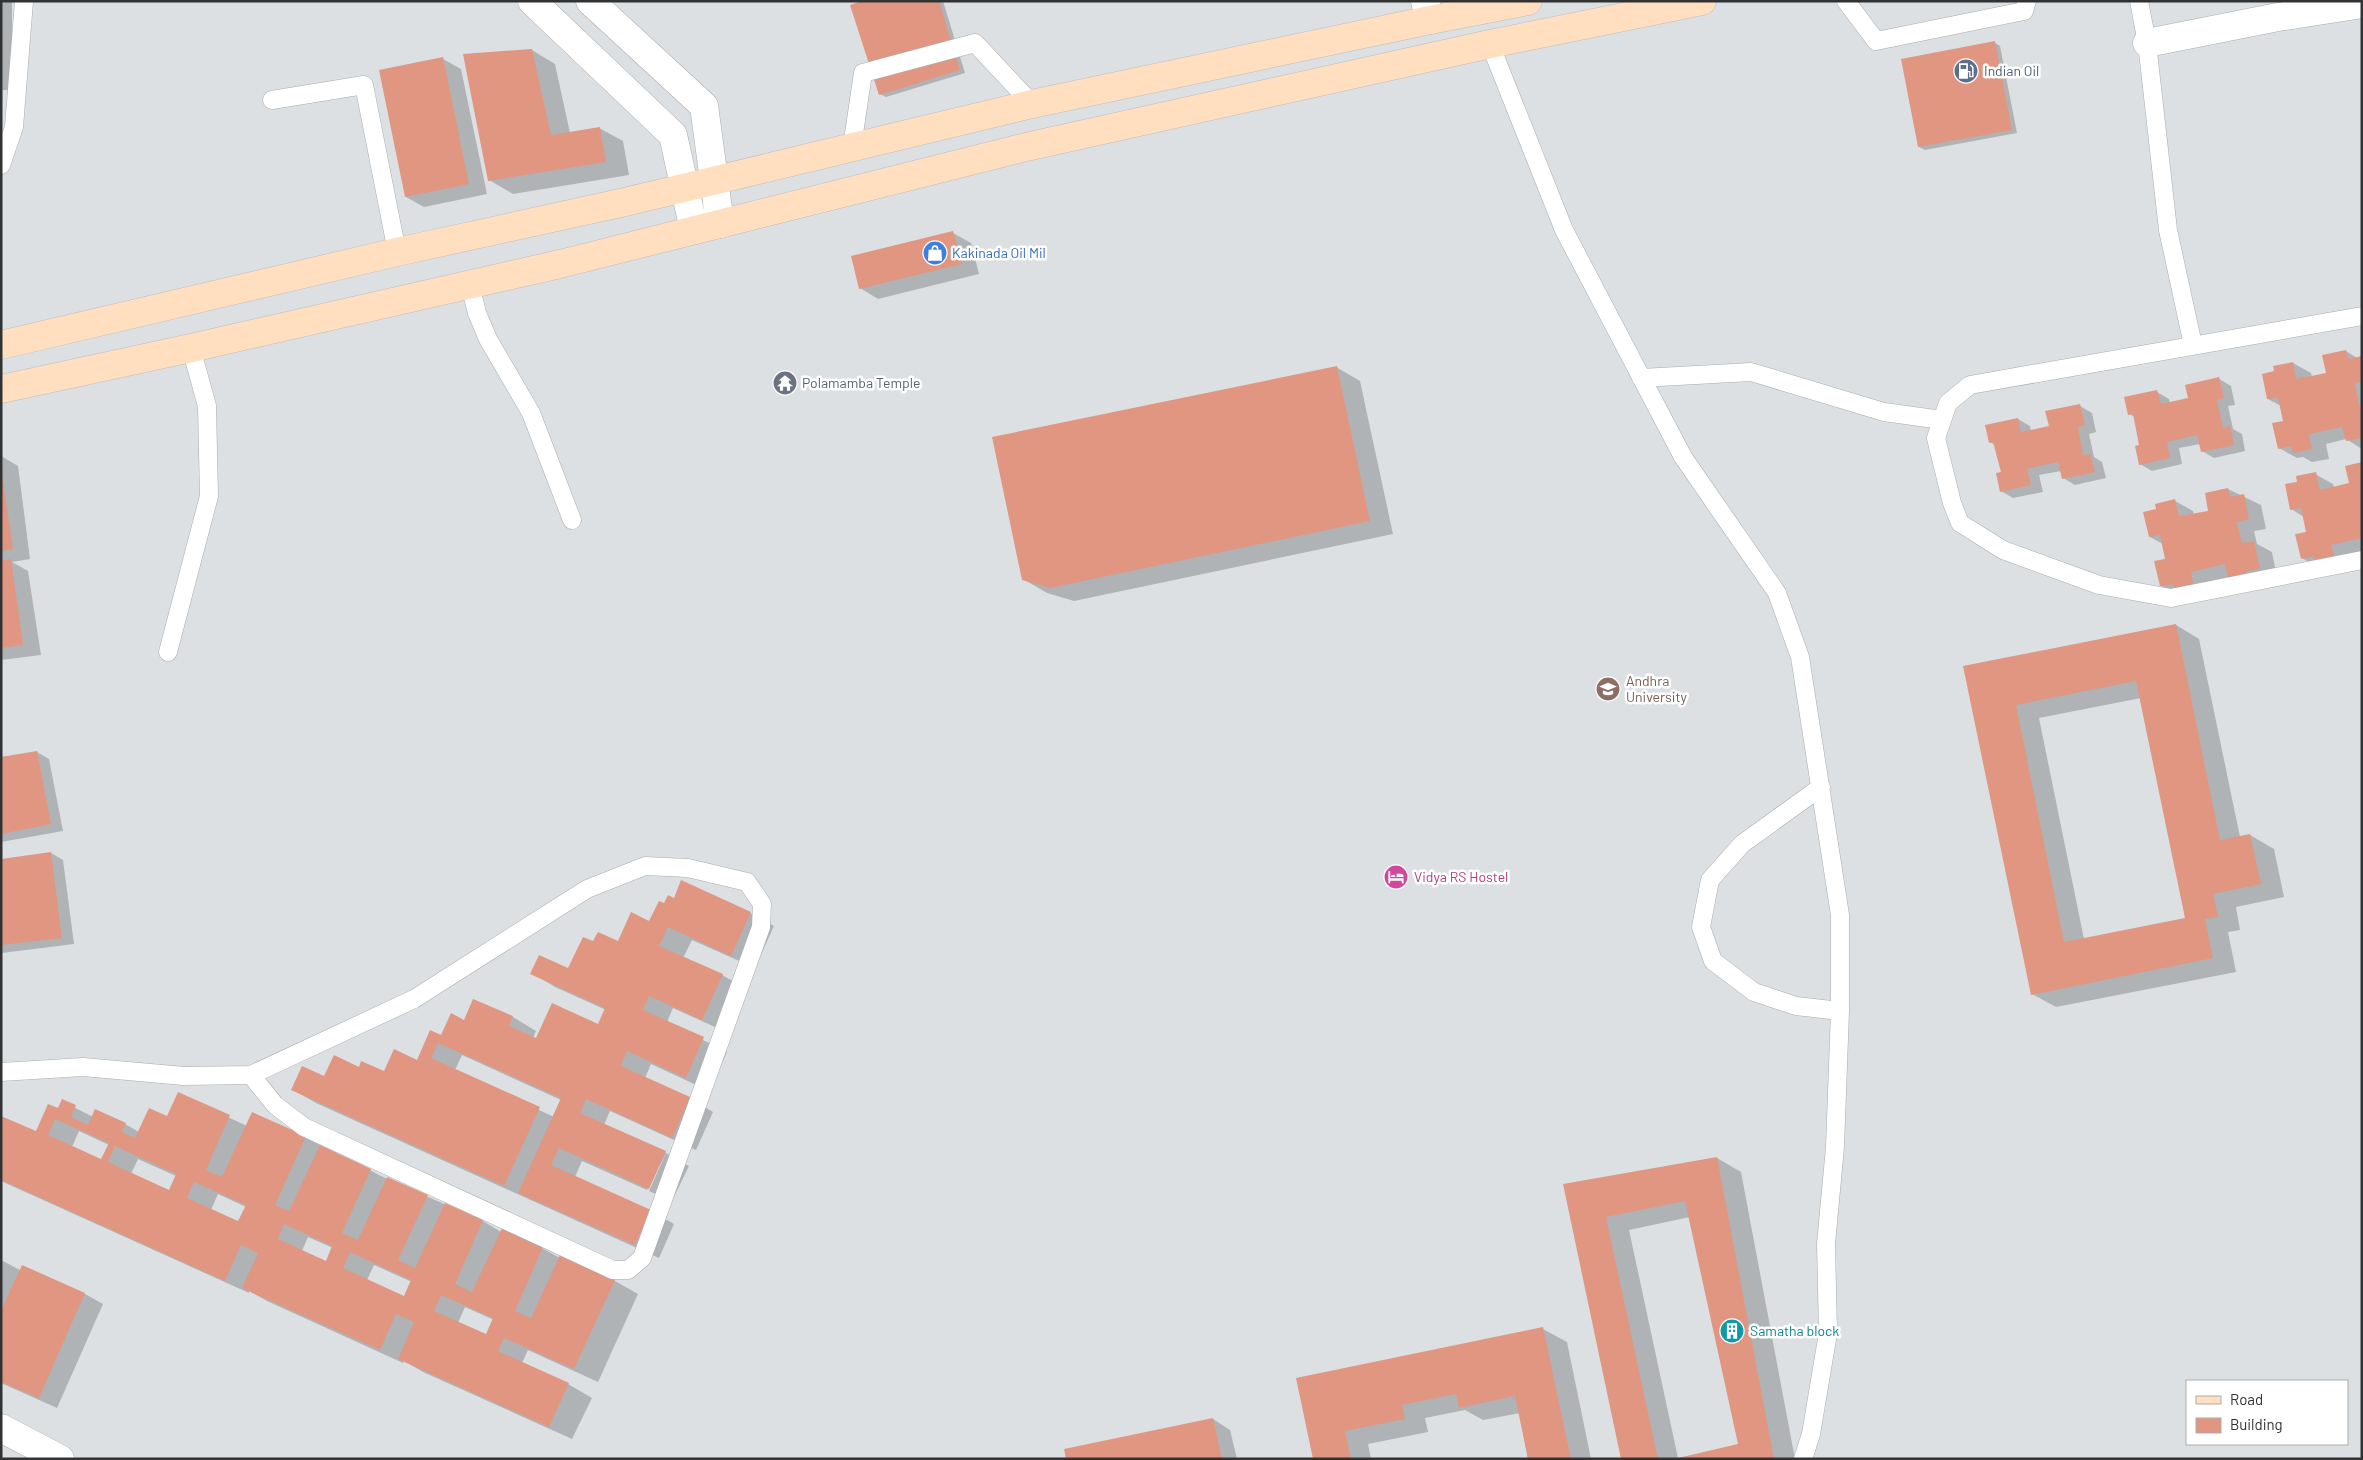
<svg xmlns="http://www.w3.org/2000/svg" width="2363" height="1460" font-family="Barlow,sans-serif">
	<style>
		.shadow { fill: #0003; fill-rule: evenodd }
		.building { fill: #e09681; fill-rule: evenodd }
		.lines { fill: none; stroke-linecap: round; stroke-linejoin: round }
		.lane-casing { stroke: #a9acaf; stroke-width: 19 }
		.street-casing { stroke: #a9acaf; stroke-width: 29 }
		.secondary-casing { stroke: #a9acaf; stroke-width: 29 }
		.primary-casing { stroke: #bdbdbe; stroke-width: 29 }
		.lane { stroke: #fff; stroke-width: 18 }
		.street { stroke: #fff; stroke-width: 28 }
		.secondary { stroke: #fff; stroke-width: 28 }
		.primary { stroke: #ffdfc0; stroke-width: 28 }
		.labels { text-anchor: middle; stroke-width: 5; stroke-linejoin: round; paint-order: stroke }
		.service-label { font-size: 14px; fill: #4e5e75; stroke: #fff; text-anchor: start }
		.shop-label { font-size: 14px; fill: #366cbe; stroke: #fff; text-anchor: start }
		.worship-label { font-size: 14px; fill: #5b616d; stroke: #fff; text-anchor: start }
		.education-label { font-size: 14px; fill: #785e54; stroke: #fff; text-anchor: start }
		.hotel-label { font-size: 14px; fill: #b23c85; stroke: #fff; text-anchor: start }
		.culture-label { font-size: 14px; fill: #0d838f; stroke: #fff; text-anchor: start }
	</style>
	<rect width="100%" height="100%" fill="#dce0e3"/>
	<path class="shadow" d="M1 1H12V90H1Z
		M866 1H943L965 73 886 97 880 94Z
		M1995 43 2000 46 2017 133 1925 150 1919 147Z
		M532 50 555 64 570 133 599 128 623 141 629 175 513 194 489 180Z
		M443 59 461 69 487 194 424 207 406 197Z
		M953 233 971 243 979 274 878 299 860 288Z
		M2346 351 2357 358 2362 357V449L2346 439 2326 444 2329 459 2312 462 2303 457 2297 458 2279 448 2284 422 2281 406 2268 399 2276 372 2293 363 2311 373 2312 377 2328 374Z
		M1336 367 1360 381 1393 534 1074 601 1047 593 1023 579Z
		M2219 379 2231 386 2235 405 2228 406 2233 429 2242 434 2245 451 2214 458 2202 451 2200 444 2179 448 2182 464 2152 471 2140 464 2141 446 2135 417 2129 414 2157 392 2169 399 2170 403 2189 399Z
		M2080 406 2092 413 2096 432 2089 434 2094 457 2102 462 2106 478 2075 485 2063 478 2061 471 2039 475 2043 492 2013 498 2001 491 2002 473 1995 445 1990 442 2018 419 2030 426 2031 431 2050 427Z
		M1 456 18 466 30 559 12 562 28 571 41 655 1 660Z
		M2362 464V552L2320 569 2302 558 2307 533 2304 517 2291 509 2299 483 2315 474 2333 484 2334 488 2351 484Z
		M2228 489 2261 505 2266 529 2254 531 2257 544 2272 552 2277 578 2229 577 2208 582 2179 596 2161 586 2166 560 2163 544 2150 537 2158 510 2175 501 2193 511 2194 515 2210 512Z
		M2176 625 2199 639 2240 837 2250 835 2274 849 2284 897 2236 907 2240 930 2228 932 2236 972 2056 1007 2032 994 1965 667ZM2141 698 2186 919 2084 939 2039 718Z
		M37 752 49 759 63 831 1 842V759Z
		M51 853 63 860 74 944 2 953 1 860Z
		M674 899 750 913 774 926 755 968 692 940 683 958 722 975 745 988 726 1032 673 1008 667 1022 727 1052 709 1091 651 1064 645 1078 690 1098 713 1112 696 1150 610 1111 604 1125 666 1153 647 1190 582 1161 575 1177 651 1211 674 1224 659 1258 316 1103 292 1089 325 1078 360 1069 385 1073 417 1061 441 1036 465 1021 474 1000 513 1017 536 1031 533 1038 537 1040 599 1026 606 1010 555 987 532 973 569 970 594 943H619L650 922 665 905ZM462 1055 561 1100 554 1117 455 1070Z
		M179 1094 247 1126 305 1137 387 1179 483 1221 501 1232 542 1248 560 1258 561 1256 615 1281 638 1294 598 1382 528 1350 522 1363 568 1384 592 1398 572 1439 423 1372 404 1361 403 1363 267 1301 249 1291V1293L1 1181V1117L36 1133 59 1110 62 1101 93 1117 125 1124 139 1132 168 1118ZM79 1131 109 1145 102 1161 72 1147ZM138 1159 176 1176 169 1192 131 1174ZM218 1194 246 1207 239 1223 211 1210ZM308 1237 333 1248 326 1262 302 1251ZM374 1265 412 1282 405 1298 367 1280ZM465 1307 494 1320 487 1336 458 1323Z
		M666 1153 689 1166 672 1201 649 1191Z
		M1717 1158 1741 1172 1795 1459H1622L1565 1185ZM1690 1217 1739 1445 1678 1458 1629 1230Z
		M1 1260 20 1270 22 1266 85 1294 103 1304 57 1408 1 1383Z
		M1543 1329 1567 1342 1591 1459H1528L1520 1413 1483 1420 1465 1410 1425 1418 1428 1432 1368 1444 1371 1459H1315L1298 1379Z
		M1213 1419 1230 1430 1237 1459H1067Z"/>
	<path class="building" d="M862 1H939L960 70 879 95 850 5Z
		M1995 41 2012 130 1918 147 1901 59Z
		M532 49 551 135 600 127 606 162 488 181 463 54Z
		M443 57 469 184 405 197 379 70Z
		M953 231 962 264 859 289 851 256Z
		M2346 350 2348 359 2362 356V382L2355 383 2359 405H2362V438L2346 441 2342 427 2309 434 2312 449 2293 453 2291 446 2278 449 2272 423 2283 421 2278 398 2267 399 2262 374 2274 371 2273 366 2293 362 2296 379 2326 373 2322 355Z
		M1337 366 1370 521 1050 588 1022 580 992 437Z
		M2219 377 2224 398 2217 400 2223 428 2230 426 2234 445 2201 452 2197 435 2167 442 2170 458 2139 465 2135 446 2139 445 2133 414 2128 415 2124 397 2157 390 2161 404 2188 398 2185 385Z
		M2080 404 2085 425 2078 427 2083 455 2090 454 2095 472 2062 479 2058 462 2027 469 2031 485 2000 492 1996 473 2001 472 1993 442 1989 443 1985 425 2018 418 2021 432 2049 426 2045 411Z
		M2362 462V538L2331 545 2335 559 2315 563 2314 556 2301 559 2295 534 2306 532 2301 508 2290 510 2285 484 2297 482 2296 476 2316 472 2320 490 2349 483 2345 466Z
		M1 468 13 549 1 551Z
		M2228 488 2230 497 2244 494 2249 519 2237 522 2242 543 2254 541 2260 568 2246 572V575L2228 579 2225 564 2191 572 2194 587 2175 591 2173 584 2160 586 2154 561 2165 559 2160 535 2149 537 2143 512 2156 509 2155 504 2175 499 2179 516 2208 511 2205 493Z
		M11 559 23 645 1 648V561Z
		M2176 624 2220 840 2250 834 2261 884 2213 894 2218 917 2205 919 2213 958 2031 995 1963 666ZM2136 681 2185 918 2064 942 2016 705Z
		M37 751 51 824 1 834V757Z
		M51 852 62 938 1 945V859Z
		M681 880 751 912 731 956 668 927 659 946 723 974 702 1020 649 996 643 1010 704 1037 686 1078 627 1051 621 1066 690 1097 672 1138 586 1099 580 1113 666 1151 649 1189 559 1148 551 1165 651 1210 635 1245 518 1193 561 1098 438 1043 431 1058 540 1107 504 1186 291 1090 302 1066 324 1076 334 1055 359 1067 361 1061 384 1071 394 1049 417 1060 430 1030 441 1035 451 1013 464 1020 473 999 513 1016 509 1026 536 1038 552 1003 598 1024 605 1008 530 974 539 955 568 968 583 937 593 941 598 932 618 941 631 912 649 921 659 901 664 903 668 895 674 898Z
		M178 1092 230 1115 206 1170 222 1177 252 1112 306 1136 275 1205 289 1211 320 1145 371 1169 342 1233 358 1240 387 1177 428 1195 398 1260 415 1268 445 1203 483 1220 455 1284 472 1292 502 1228 543 1247 515 1311 531 1318 560 1255 615 1280 574 1369 504 1338 498 1351 569 1383 549 1427 398 1359 414 1322 396 1314 380 1350 242 1288 258 1253 241 1245 225 1281 1 1180V1116L36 1131 48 1104 58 1108 62 1099 76 1105 71 1117 88 1125 95 1109 126 1123 122 1132 135 1138 149 1108 167 1116ZM55 1119 109 1143 101 1159 48 1135ZM115 1146 176 1174 169 1190 108 1162ZM194 1182 246 1205 238 1221 187 1198ZM284 1224 332 1246 326 1261 278 1239ZM350 1252 411 1280 404 1296 343 1268ZM441 1295 493 1318 486 1334 434 1311Z
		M1717 1157 1774 1459H1674L1738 1444 1685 1201 1606 1217 1658 1459H1621L1563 1184Z
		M22 1265 85 1293 39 1398 1 1382V1311Z
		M1543 1327 1571 1459H1528L1515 1396 1459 1408 1456 1394 1402 1405 1405 1419 1345 1431 1351 1459H1313L1296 1378Z
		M1213 1418 1222 1459H1066L1064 1449Z"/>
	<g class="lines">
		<defs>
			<path id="lane" d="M1846 1 1876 41 2024 11 2027 1
				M2139 1 2147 43 2168 230 2193 345
				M1490 44 1564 230 1683 457 1777 593 1800 657 1840 915V1011L1835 1147 1826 1244 1828 1333 1811 1434 1803 1459
				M272 100 364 85 397 252
				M852 147 863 73 975 43 1032 104
				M1 165 14 127 24 1
				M470 285 477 313 488 339 531 413 572 520
				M2362 316 1970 385 1948 403 1936 438 1952 503 1960 523 2003 550 2099 585 2171 598 2362 560
				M1641 378 1751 372 1884 412 1942 420
				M168 652 209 496 207 406 191 348
				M1821 787 1742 844 1710 880 1701 927 1713 961 1754 992 1796 1006 1840 1011
				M1 1072 83 1067 184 1076 251 1075 414 999 587 889 645 866 688 868 747 882 762 904 761 927 642 1258 628 1270H613L304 1127 275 1105 251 1075"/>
			<path id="street" d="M1425 1 1430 20
				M2147 43 2278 17 2362 4
				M1 1428 60 1459"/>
			<path id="secondary" d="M532 1 673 135 694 230
				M590 1 704 106 720 224"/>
			<path id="primary" d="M1 345 397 252 625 202 1032 104 1430 20 1528 1
				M1 389 191 348 560 264 1026 147 1490 44 1702 1"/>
		</defs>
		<use href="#lane" class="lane-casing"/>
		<use href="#street" class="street-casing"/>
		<use href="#secondary" class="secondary-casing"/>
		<use href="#primary" class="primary-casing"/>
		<use href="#lane" class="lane"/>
		<use href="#street" class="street"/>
		<use href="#secondary" class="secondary"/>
		<use href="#primary" class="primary"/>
	</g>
	<defs>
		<symbol id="fuel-disc" viewBox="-11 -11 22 22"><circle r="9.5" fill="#5c6f8a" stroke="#fff"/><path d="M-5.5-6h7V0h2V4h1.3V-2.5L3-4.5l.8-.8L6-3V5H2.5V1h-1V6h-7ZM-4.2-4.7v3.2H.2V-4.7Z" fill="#fff"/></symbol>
		<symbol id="shop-disc" viewBox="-11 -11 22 22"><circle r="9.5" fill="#3f7fe0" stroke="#fff"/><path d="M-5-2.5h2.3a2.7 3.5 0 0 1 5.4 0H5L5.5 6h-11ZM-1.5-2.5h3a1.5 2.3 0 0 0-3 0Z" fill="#fff"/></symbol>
		<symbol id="temple-disc" viewBox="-11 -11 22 22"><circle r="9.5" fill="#6b7280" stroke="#fff"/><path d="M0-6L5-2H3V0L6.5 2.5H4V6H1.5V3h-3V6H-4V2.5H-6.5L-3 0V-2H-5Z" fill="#fff"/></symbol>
		<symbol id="university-disc" viewBox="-11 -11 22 22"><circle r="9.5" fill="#8d6e63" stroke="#fff"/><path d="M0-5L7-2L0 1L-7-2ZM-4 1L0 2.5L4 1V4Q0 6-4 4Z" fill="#fff"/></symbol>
		<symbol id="hotel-disc" viewBox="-11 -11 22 22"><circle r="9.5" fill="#d1479c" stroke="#fff"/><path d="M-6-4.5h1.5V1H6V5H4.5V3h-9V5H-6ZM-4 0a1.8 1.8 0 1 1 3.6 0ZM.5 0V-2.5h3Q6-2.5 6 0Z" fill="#fff"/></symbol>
		<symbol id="building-disc" viewBox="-11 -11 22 22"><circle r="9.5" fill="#0f9aa8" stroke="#fff"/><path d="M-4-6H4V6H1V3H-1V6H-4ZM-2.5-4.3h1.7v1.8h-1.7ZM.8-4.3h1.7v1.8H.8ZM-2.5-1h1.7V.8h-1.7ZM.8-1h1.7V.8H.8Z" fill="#fff"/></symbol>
	</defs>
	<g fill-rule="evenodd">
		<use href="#fuel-disc" x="1952" y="57" width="28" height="28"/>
		<use href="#shop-disc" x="921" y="239" width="28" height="28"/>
		<use href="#temple-disc" x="771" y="369" width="28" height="28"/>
		<use href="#university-disc" x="1594" y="675" width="28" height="28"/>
		<use href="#hotel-disc" x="1382" y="863" width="28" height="28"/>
		<use href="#building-disc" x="1718" y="1317" width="28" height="28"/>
	</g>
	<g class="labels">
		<g class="service-label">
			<text x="1984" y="76">Indian Oil</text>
		</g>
		<g class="shop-label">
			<text x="952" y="258">Kakinada Oil Mil</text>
		</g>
		<g class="worship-label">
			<text x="802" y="388">Polamamba Temple</text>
		</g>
		<g class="education-label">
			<text x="1626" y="686">Andhra<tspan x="1626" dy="16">University</tspan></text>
		</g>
		<g class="hotel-label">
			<text x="1414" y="882">Vidya RS Hostel</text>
		</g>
		<g class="culture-label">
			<text x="1750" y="1336">Samatha block</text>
		</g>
	</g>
	<rect width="2363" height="1460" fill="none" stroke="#303233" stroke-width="5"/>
	<rect x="2186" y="1380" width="162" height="65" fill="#ffffff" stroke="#acadad"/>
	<rect x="2196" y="1396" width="25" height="8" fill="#ffdfc0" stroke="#acadad"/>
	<text x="2230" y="1405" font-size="15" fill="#303233">Road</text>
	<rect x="2196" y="1418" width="25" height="15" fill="#e09681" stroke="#acadad"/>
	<text x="2230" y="1430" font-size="15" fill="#303233">Building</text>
</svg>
